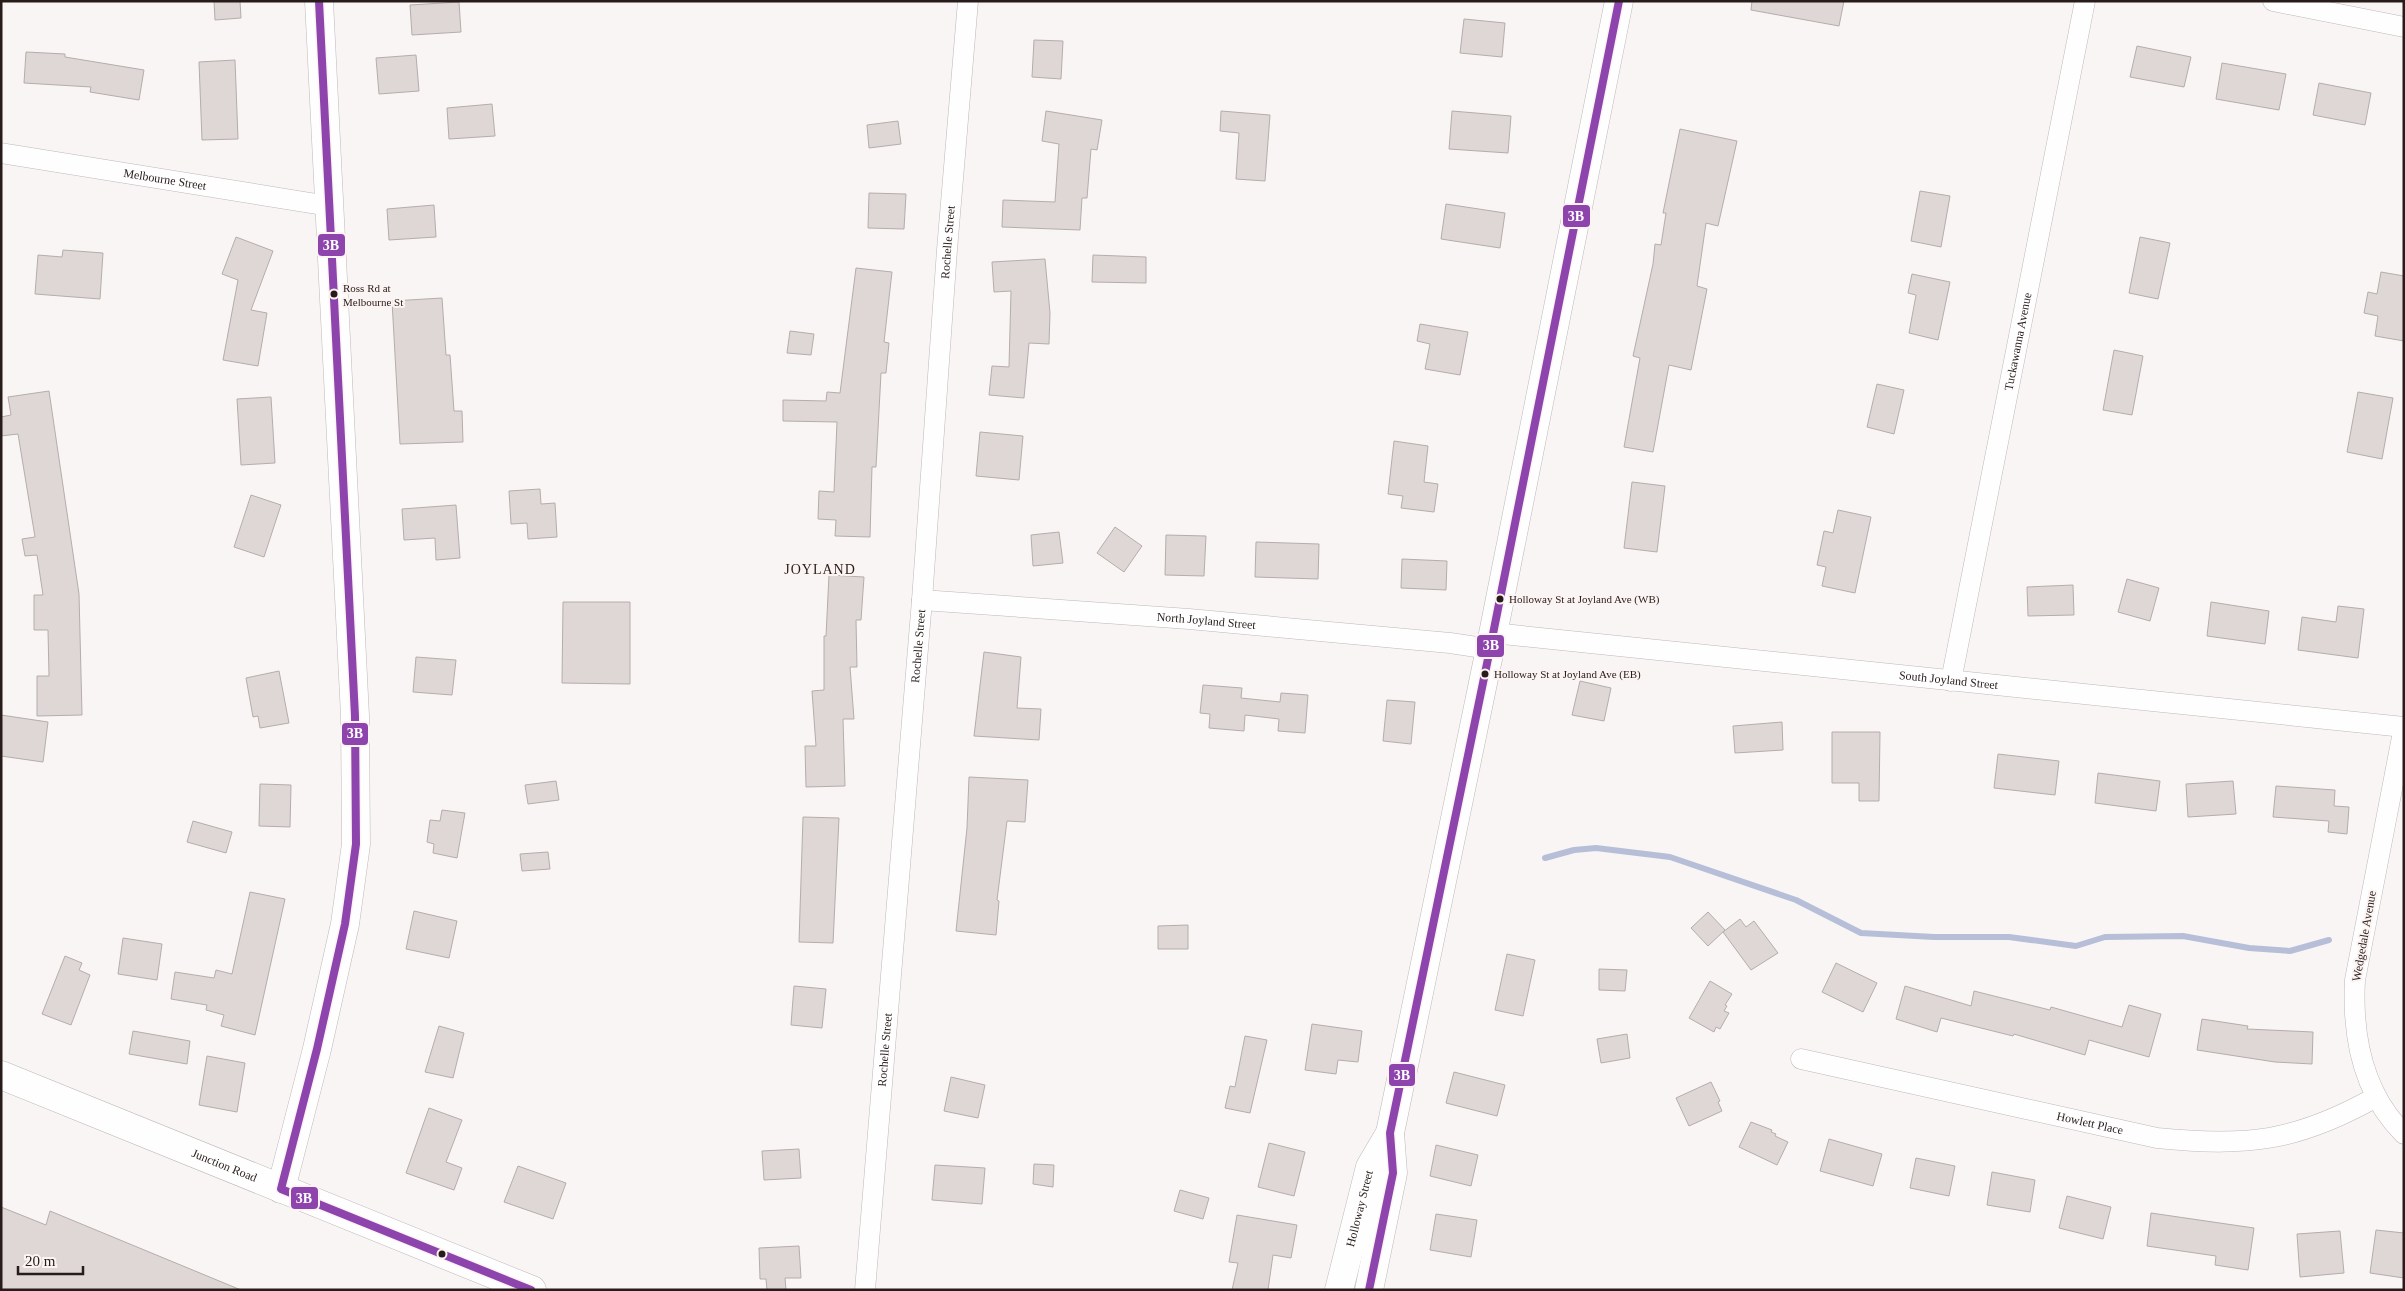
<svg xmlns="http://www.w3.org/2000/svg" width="2405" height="1291" font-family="'Times New Roman',serif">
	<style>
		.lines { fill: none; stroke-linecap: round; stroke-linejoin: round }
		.stream { stroke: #b7bed7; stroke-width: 6 }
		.building { fill: #dfd7d6; stroke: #b4adab }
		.street-casing { stroke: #bfb8b6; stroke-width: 21 }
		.secondary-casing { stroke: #bfb8b6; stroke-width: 29 }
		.highway-casing { stroke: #bfb8b6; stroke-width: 29 }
		.street { stroke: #fefefe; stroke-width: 20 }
		.secondary { stroke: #fefefe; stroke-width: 28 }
		.highway { stroke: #fefefe; stroke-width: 28 }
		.bus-1-casing { stroke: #fbf4f3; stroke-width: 11 }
		.bus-1 { stroke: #8e44ad; stroke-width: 8 }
		.bus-dot { fill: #271c19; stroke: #fbf4f3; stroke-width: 2 }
		.labels { text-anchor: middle; stroke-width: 4; stroke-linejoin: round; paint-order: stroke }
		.bus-label { font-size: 11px; fill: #271c19; stroke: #fbf4f3; text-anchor: start }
		.street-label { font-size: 12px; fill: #271c19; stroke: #fbf4f3 }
		.neighbourhood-label { font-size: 14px; letter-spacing: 1px; fill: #271c19; stroke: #fbf4f3 }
		.line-badge { stroke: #fbf4f3; stroke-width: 2 }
		.badge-label { font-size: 14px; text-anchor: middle; font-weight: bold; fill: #fff }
	</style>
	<rect width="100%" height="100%" fill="#f9f5f5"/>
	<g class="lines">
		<path class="stream" d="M1545 858 1574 850 1596 848 1670 857 1796 900 1861 933 1934 937H2009L2076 946 2105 937 2183 936 2249 948 2290 951 2329 940"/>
	</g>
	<path class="building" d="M214 1H240L241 18 215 20Z
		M1752 1H1844L1839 26 1751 10Z
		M459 2 461 32 412 35 410 5Z
		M1464 19 1505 23 1502 57 1460 53Z
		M1034 40 1063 41 1061 79 1032 77Z
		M2137 46 2191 57 2184 87 2130 77Z
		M26 52 65 54V57L144 70 139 100 90 92 91 87 24 83Z
		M416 55 419 91 379 94 376 58Z
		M235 60 238 139 202 140 199 62Z
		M2222 63 2286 74 2279 110 2216 99Z
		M2319 83 2371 93 2365 125 2313 115Z
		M492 104 495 136 449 139 447 108Z
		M1046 111 1102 120 1097 150 1091 149 1087 198H1082L1080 230 1002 227 1003 200 1055 202 1059 144 1042 141Z
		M1221 111 1270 115 1265 181 1236 179 1239 133 1220 131Z
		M1452 111 1511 116 1508 153 1449 149Z
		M898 121 901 144 869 148 867 125Z
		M1680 129 1737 141 1718 226 1706 223 1697 286 1707 289 1691 370 1669 365 1653 452 1624 447 1640 358 1633 356 1653 264 1655 244 1661 245 1666 213H1663Z
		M1920 191 1950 196 1941 247 1911 241Z
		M869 193 906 194 904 229 868 228Z
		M1446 204 1505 213 1500 248 1441 239Z
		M434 205 436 237 389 240 387 209Z
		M236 237 273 251 251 310 267 313 258 366 223 360 238 280 222 274Z
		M2140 237 2170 243 2158 299 2129 293Z
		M63 250 103 253 100 299 35 294 38 255 62 257Z
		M1093 255 1146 257V283L1092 282Z
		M1045 259 1050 313 1049 344 1029 343 1024 398 989 395 992 366 1009 367 1011 291 994 292 992 262Z
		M856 268 892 272 884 342 889 343 886 373H881L876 467H872L870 537 835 536 836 520 818 519 819 491 834 492 837 422 783 421V400L826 401 827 392 840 393Z
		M2381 272 2404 276V341L2375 336 2378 316 2364 313 2368 292 2377 294Z
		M1912 274 1950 282 1938 340 1909 333 1916 295 1908 293Z
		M442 298 446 355H450L454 411H462L463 442 400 444 392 301Z
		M1420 324 1468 332 1460 375 1425 369 1430 344 1417 341Z
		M790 331 814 334 811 355 787 353Z
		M2114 350 2143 356 2132 415 2103 410Z
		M1877 384 1904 390 1894 434 1867 427Z
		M49 391 79 594 82 715 37 716V676H49L48 630H34V595H43L37 555 25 556 22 539 35 537 18 434 1 436V417L11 415 8 397Z
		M2358 392 2393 398 2382 459 2347 452Z
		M271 397 275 463 241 465 237 399Z
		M980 432 1023 436 1019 480 976 476Z
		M1394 441 1428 446 1424 482 1438 484 1434 512 1401 508 1403 496 1388 494Z
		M1632 482 1665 486 1657 552 1624 548Z
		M540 489 541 504 555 503 557 537 528 539 527 523 511 524 509 491Z
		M251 495 281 505 264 557 234 547Z
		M456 505 460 558 436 560 435 538 404 540 402 509Z
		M1838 510 1871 517 1855 593 1822 586 1826 567 1817 565 1824 531 1833 533Z
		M1115 527 1142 546 1124 572 1097 553Z
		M1059 532 1063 563 1033 566 1031 535Z
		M1166 535 1206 536 1204 576 1165 575Z
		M1256 542 1319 544 1318 579 1255 577Z
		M1402 559 1447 561 1446 590 1401 588Z
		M829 575 864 577 861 620H856L857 667H850L854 719H843L845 786 806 787 805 746H816L812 691 824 690V636H826Z
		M2127 579 2159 588 2150 621 2118 612Z
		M2073 585 2074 615 2028 616 2027 587Z
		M563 602H630V684L562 683Z
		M2211 602 2269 611 2265 644 2207 636Z
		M2338 606 2364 609 2358 658 2298 650 2302 617 2336 622Z
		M984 652 1021 657 1017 708 1041 709 1039 740 974 736Z
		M416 657 456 660 452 695 413 692Z
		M279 671 289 723 260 728 258 716 253 717 246 678Z
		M1580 681 1611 688 1604 721 1572 715Z
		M1203 685 1242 688 1241 698 1280 702 1281 693 1308 695 1305 733 1278 731 1279 719 1245 715 1244 731 1209 728 1210 714 1200 713Z
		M1387 700 1415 702 1411 744 1383 741Z
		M1 715 48 722 43 762 1 756Z
		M1782 722 1783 750 1735 753 1733 726Z
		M1832 732H1880L1879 801H1859V783H1832Z
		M1998 754 2059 761 2055 795 1994 788Z
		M2098 773 2160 781 2156 811 2095 803Z
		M969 777 1028 780 1025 822 1007 821 997 900 999 901 996 935 956 931 967 828Z
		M556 781 559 800 528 804 525 785Z
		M2233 781 2236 814 2188 817 2186 784Z
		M260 784 291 785 290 827 259 826Z
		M2276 786 2335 790 2334 806 2349 807 2347 834 2328 832 2329 821 2273 817Z
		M442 810 465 813 457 858 433 853 434 844 427 842 430 820 440 821Z
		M803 817 839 818 833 943 799 942Z
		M193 821 232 832 226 853 187 842Z
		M548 852 550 869 522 871 520 854Z
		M250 892 285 899 255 1035 221 1026 224 1015 206 1010 207 1005 171 999 175 972 214 978 216 970 232 974Z
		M414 911 457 921 449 958 406 949Z
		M1708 912 1725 930 1708 946 1691 928Z
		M1740 919 1746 927 1754 921 1778 953 1751 970 1723 932Z
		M1188 925V949H1158V926Z
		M123 938 162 944 157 980 118 974Z
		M1507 954 1535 960 1523 1016 1495 1010Z
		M65 956 82 963 79 970 90 975 71 1025 42 1014Z
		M1836 963 1877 983 1863 1012 1822 992Z
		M1599 969 1627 970 1625 991 1599 990Z
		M1710 981 1732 994 1725 1005 1727 1006 1724 1011 1729 1013 1720 1029 1716 1027 1714 1032 1689 1018Z
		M794 986 826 989 822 1028 791 1025Z
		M1905 986 1971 1006 1974 991 2050 1010 2051 1007 2122 1027 2129 1005 2161 1014 2149 1057 2089 1040 2085 1055 2014 1034 2013 1036 1941 1018 1937 1032 1896 1019Z
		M2202 1019 2248 1026 2247 1029 2313 1032 2312 1064 2275 1062 2197 1050Z
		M1312 1024 1362 1031 1358 1062 1338 1060 1336 1074 1305 1070Z
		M439 1026 464 1033 453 1078 425 1072Z
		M133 1031 190 1041 187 1064 129 1054Z
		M1627 1034 1630 1058 1601 1063 1597 1039Z
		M1245 1036 1267 1040 1250 1113 1225 1108 1230 1086 1235 1087Z
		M207 1056 245 1063 237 1112 199 1105Z
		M1454 1072 1505 1085 1497 1116 1446 1103Z
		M951 1077 985 1085 978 1118 944 1111Z
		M1711 1082 1720 1101 1718 1102 1722 1111 1689 1126 1676 1098Z
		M429 1108 462 1120 446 1162 462 1168 454 1190 406 1173Z
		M1751 1122 1772 1130 1771 1132 1776 1134 1775 1136 1788 1142 1777 1165 1739 1147Z
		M1829 1139 1882 1154 1873 1186 1820 1171Z
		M1269 1143 1305 1152 1294 1196 1258 1187Z
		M1436 1145 1478 1155 1471 1186 1430 1176Z
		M799 1149 801 1178 764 1180 762 1151Z
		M1916 1158 1955 1166 1949 1196 1910 1188Z
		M1034 1164 1054 1165 1053 1187 1033 1184Z
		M935 1165 985 1168 982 1204 932 1200Z
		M518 1166 566 1183 553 1219 504 1202Z
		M1992 1172 2035 1180 2030 1212 1987 1205Z
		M1180 1190 1209 1198 1203 1219 1174 1211Z
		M2067 1196 2111 1207 2103 1239 2059 1228Z
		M1 1207 46 1225 50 1211 241 1290H1Z
		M2151 1213 2254 1228 2248 1270 2215 1265 2216 1256 2147 1246Z
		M1436 1214 1477 1220 1471 1257 1430 1250Z
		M1237 1215 1297 1225 1291 1258 1273 1255 1268 1290H1232L1238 1263 1229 1262Z
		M2376 1230 2404 1233V1278L2370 1273Z
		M2340 1231 2344 1273 2300 1277 2297 1234Z
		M799 1246 801 1278H785L786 1290H767L766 1279H760L759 1248Z"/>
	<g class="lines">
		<defs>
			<g id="street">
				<path d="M2273 1 2404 27"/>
				<path id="s1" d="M1 153 329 206"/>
				<path id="s2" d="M922 600 1189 619 1450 643 1490 649"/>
				<path id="s3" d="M1493 633 2404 727"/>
				<path id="s4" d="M1951 681 2085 1"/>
				<path d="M2404 727 2355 980C2352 1036 2362 1092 2404 1134"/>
				<path id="s5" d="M1801 1059 2157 1138C2246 1147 2296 1142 2376 1097"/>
				<path id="s6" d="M865 1290 922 600 947 250 968 1"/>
			</g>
			<g id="secondary">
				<path id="s7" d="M1 1075 532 1290"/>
				<path d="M281 1189 317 1049 345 924 356 844 355 716 319 1"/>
			</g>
			<g id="highway">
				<path id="s8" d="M1339 1290 1370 1167 1390 1133"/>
				<path d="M1369 1290 1393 1173 1390 1133 1490 649 1619 1"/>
			</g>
		</defs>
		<use href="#street" class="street-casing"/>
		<use href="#secondary" class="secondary-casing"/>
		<use href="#highway" class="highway-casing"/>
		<use href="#street" class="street"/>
		<use href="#secondary" class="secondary"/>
		<use href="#highway" class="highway"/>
		<defs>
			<path id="bus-1" d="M319 1 355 716 356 844 345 924 317 1049 281 1189 531 1290
				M1369 1290 1393 1173 1390 1133 1490 649 1619 1"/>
		</defs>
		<use href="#bus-1" class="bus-1-casing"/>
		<use href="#bus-1" class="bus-1"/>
	</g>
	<g class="bus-dot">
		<circle cx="334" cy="294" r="4.5"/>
		<circle cx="1500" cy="599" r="4.5"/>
		<circle cx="1485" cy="674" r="4.5"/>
		<circle cx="442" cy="1254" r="4.5"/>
	</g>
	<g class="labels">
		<g class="bus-label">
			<text x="343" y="292">Ross Rd at<tspan x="343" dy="14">Melbourne St</tspan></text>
			<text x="1509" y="603">Holloway St at Joyland Ave (WB)</text>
			<text x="1494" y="678">Holloway St at Joyland Ave (EB)</text>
		</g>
		<g class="street-label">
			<text dy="4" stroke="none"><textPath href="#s1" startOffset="166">Melbourne Street</textPath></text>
			<text dy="4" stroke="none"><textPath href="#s6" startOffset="1051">Rochelle Street</textPath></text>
			<text dy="4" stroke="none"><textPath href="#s4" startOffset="346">Tuckawanna Avenue</textPath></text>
			<text dy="4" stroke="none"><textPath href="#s2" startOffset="285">North Joyland Street</textPath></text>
			<text dy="4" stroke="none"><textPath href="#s6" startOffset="646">Rochelle Street</textPath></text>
			<text dy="4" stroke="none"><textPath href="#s3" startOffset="458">South Joyland Street</textPath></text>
			<text transform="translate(2364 936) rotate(-80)" y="4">Wedgedale Avenue</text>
			<text dy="4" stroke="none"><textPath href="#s6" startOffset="241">Rochelle Street</textPath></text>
			<text dy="4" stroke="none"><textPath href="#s5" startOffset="296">Howlett Place</textPath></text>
			<text dy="4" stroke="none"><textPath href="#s7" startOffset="241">Junction Road</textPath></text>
			<text dy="4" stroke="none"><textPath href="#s8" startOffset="84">Holloway Street</textPath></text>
		</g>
		<g class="neighbourhood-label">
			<text x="820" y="574">JOYLAND</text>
		</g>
	</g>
	<g class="line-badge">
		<rect x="1562" y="204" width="29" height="24" rx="5" fill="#8e44ad"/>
		<rect x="317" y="233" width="29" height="24" rx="5" fill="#8e44ad"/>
		<rect x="1476" y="634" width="29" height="24" rx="5" fill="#8e44ad"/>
		<rect x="341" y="722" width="28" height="24" rx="5" fill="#8e44ad"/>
		<rect x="1388" y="1063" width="28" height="24" rx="5" fill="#8e44ad"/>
		<rect x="290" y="1186" width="29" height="24" rx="5" fill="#8e44ad"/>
	</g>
	<g class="badge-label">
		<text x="1576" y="221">3B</text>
		<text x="331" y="250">3B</text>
		<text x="1491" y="650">3B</text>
		<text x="355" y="738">3B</text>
		<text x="1402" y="1080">3B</text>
		<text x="304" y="1203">3B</text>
	</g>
	<rect width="2405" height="1291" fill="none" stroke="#271c19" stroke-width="5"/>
	<path d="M18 1266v8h65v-8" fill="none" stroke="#271c19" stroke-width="2.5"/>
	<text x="25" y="1266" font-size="15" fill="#271c19" stroke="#fbf4f3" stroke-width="4" paint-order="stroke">20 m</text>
</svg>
